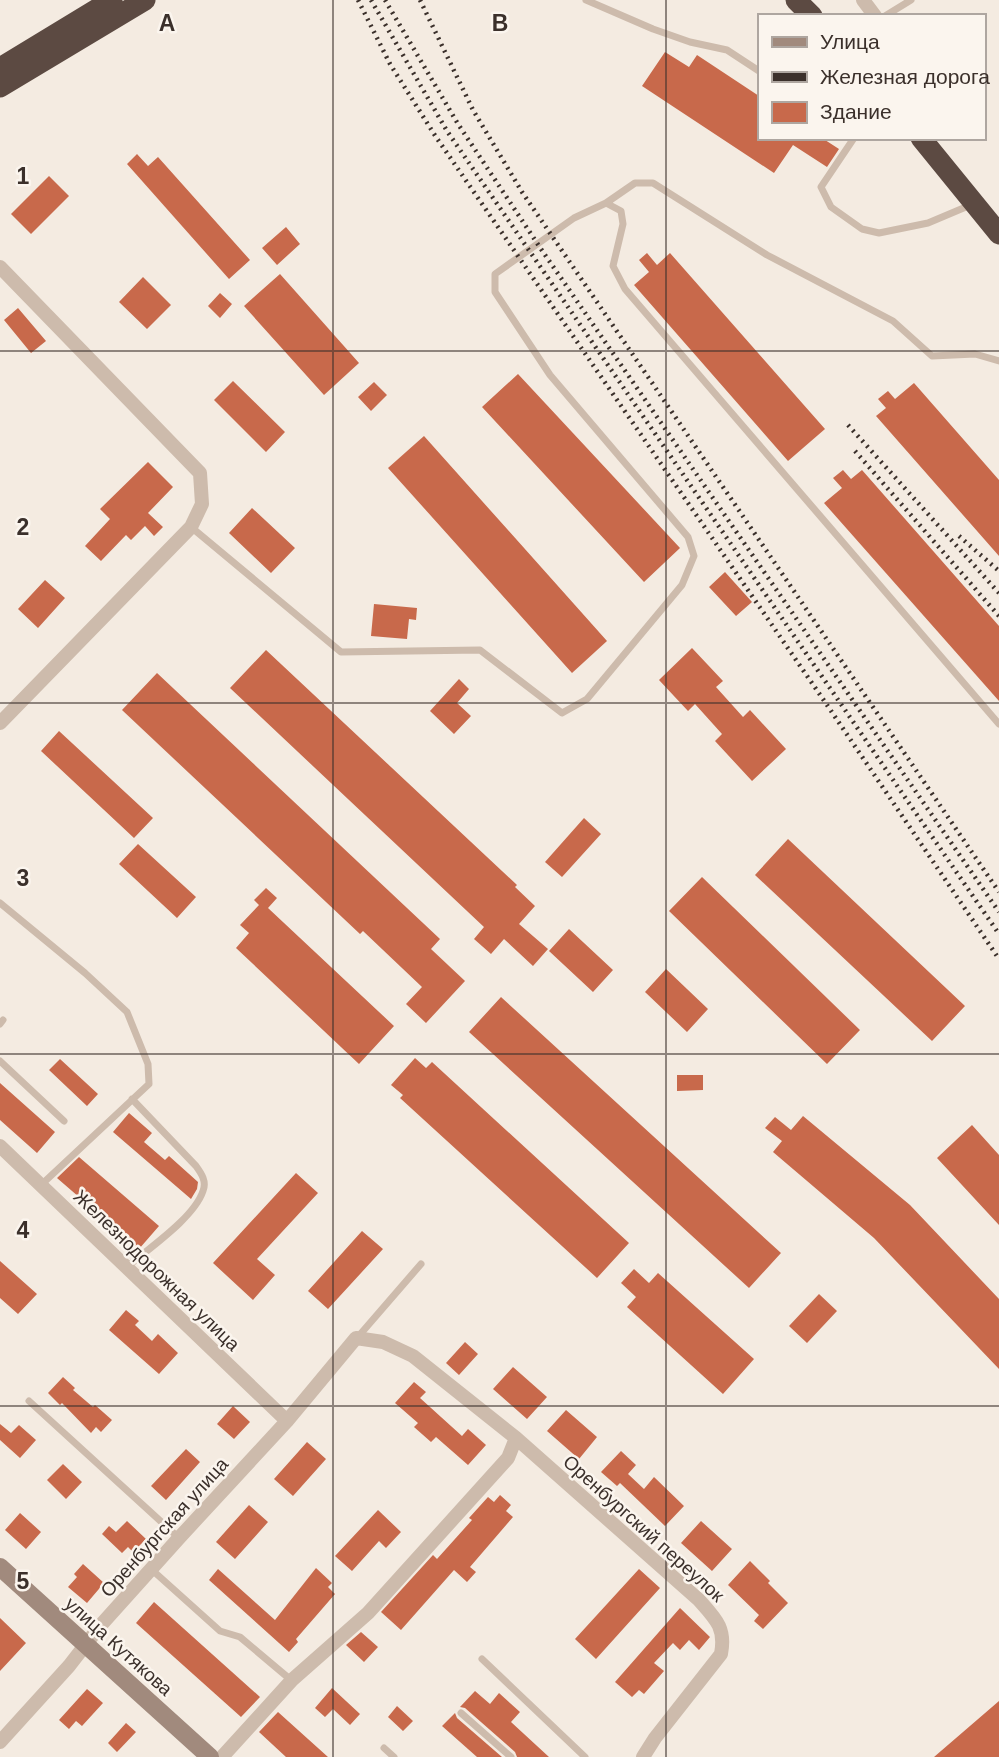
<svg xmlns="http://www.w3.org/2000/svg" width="999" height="1757" font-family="Helvetica,sans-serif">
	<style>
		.building { fill: #c8694b }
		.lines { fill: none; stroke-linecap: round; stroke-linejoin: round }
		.lane { stroke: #cdbbac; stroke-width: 7 }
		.street { stroke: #cdbbac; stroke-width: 14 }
		.secondary { stroke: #a18a7d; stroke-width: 18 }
		.highway { stroke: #5c4a42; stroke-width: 21 }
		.rail { stroke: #3b302b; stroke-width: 4.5; stroke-dasharray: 2 5; stroke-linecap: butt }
		.grid { fill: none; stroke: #3b302b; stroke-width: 2; stroke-opacity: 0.55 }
		.labels { text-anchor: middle; stroke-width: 5; stroke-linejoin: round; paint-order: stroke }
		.street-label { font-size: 19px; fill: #3b302b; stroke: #fbf5ee }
		.grid-label { font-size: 23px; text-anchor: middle; font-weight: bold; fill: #3b302b; stroke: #fbf5ee; stroke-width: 5; stroke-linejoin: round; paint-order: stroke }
	</style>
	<rect width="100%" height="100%" fill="#f4ebe1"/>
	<path class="building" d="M665 52 689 67 697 55 759 96V138H822L839 149 827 167 793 145 774 173 642 86Z
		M137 154 148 166 158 157 250 260 229 279 127 164Z
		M49 176 69 196 31 234 11 214Z
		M286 227 300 244 277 265 262 248Z
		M647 253 657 265 670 253 825 429 788 461 634 285 649 272 639 260Z
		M280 274 359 363 324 395 244 306Z
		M143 277 171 305 147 329 119 302Z
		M220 293 232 304 220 318 208 306Z
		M18 308 46 341 31 353 4 320Z
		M518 374 680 548 644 582 482 407Z
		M233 381 285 432 266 452 214 400Z
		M374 382 387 395 371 411 358 397Z
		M914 383 999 480V556L876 416 886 408 878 399 888 391 895 399Z
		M424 436 607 641 572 673 388 468Z
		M148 462 173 487 148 513 163 527 154 536 145 526 131 540 126 535 101 561 85 546 110 519 100 509Z
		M843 470 851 479 862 470 999 626V701L824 503 842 488 833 478Z
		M252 508 295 548 271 573 229 533Z
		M725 572 752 602 736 616 709 587Z
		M45 580 65 598 38 628 18 609Z
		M374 604 417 608 416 620 409 619 407 639 371 636Z
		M692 648 723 681 716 687 743 717 750 710 786 749 752 781 715 741 722 734 695 704 688 711 659 680Z
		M266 650 517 885 515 887 535 906 519 924 548 949 533 966 504 939 491 954 474 939 484 927 230 688Z
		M157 673 440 939 431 949 465 981 426 1023 406 1004 422 987 363 931 360 934 122 710Z
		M459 679 469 689 457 703 471 716 454 734 430 711Z
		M59 731 153 818 134 838 41 751Z
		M584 818 601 834 562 877 545 862Z
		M788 839 965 1006 932 1041 755 875Z
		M138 844 196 897 177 918 119 864Z
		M702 877 860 1030 827 1064 669 911Z
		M266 888 277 898 268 908 394 1026 359 1064 236 948 249 933 240 925 259 905 254 900Z
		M569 929 613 970 593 992 549 951Z
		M666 969 708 1009 687 1032 645 992Z
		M501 997 781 1253 749 1288 469 1032Z
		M415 1058 426 1068 432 1062 629 1243 597 1278 400 1098 403 1095 391 1085Z
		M60 1059 98 1094 87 1106 49 1070Z
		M677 1075H703V1090L677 1091Z
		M0 1083 55 1132 37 1153 0 1120Z
		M129 1113 152 1133 144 1142 165 1160 169 1156 198 1182 197 1189 191 1199 113 1132Z
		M803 1116 910 1205 999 1299V1369L874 1238 773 1152 782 1141 765 1128 775 1117 791 1130Z
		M972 1125 999 1155V1225L937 1158Z
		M79 1157 159 1226 139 1249 57 1178Z
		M296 1173 318 1193 257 1259 275 1275 253 1300 213 1263Z
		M362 1231 383 1249 328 1309 308 1291Z
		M0 1261 37 1294 18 1314 0 1298Z
		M634 1269 649 1283 658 1273 754 1359 723 1394 627 1307 636 1297 621 1283Z
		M819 1294 837 1311 807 1343 789 1326Z
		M126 1310 139 1321 135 1325 152 1341 158 1334 178 1353 159 1374 109 1330Z
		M465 1342 478 1354 459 1375 446 1363Z
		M513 1367 547 1397 527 1419 493 1389Z
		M63 1377 75 1388 73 1390 93 1407 95 1405 112 1420 101 1432 96 1427 91 1433 62 1403 60 1405 48 1393Z
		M414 1382 426 1392 420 1398 462 1436 468 1429 486 1445 468 1465 436 1437 431 1442 414 1427 418 1423 395 1403Z
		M233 1406 250 1422 234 1439 217 1424Z
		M566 1410 597 1437 579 1459 547 1431Z
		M0 1424 11 1433 19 1425 36 1440 20 1458 0 1440Z
		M307 1442 326 1459 293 1496 274 1479Z
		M186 1449 200 1462 166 1500 151 1486Z
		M621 1451 636 1465 628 1474 644 1489 654 1477 684 1506 665 1526 620 1483 617 1486 601 1472Z
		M63 1464 82 1482 66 1499 47 1480Z
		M500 1495 511 1505 506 1511 513 1517 470 1567 476 1572 467 1582 454 1570 401 1630 381 1612 433 1555 437 1559 472 1520 469 1518 488 1497 494 1502Z
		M249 1505 268 1522 235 1559 216 1542Z
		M378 1510 401 1532 386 1548 379 1541 352 1571 335 1556Z
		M20 1513 41 1532 26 1549 5 1530Z
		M127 1521 146 1539 133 1552 128 1547 122 1553 102 1534 109 1526 116 1532Z
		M701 1521 732 1549 712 1571 681 1543Z
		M750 1561 770 1581 768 1583 788 1603 763 1629 754 1621 759 1615 728 1585Z
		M83 1564 104 1583 87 1603 68 1587 77 1577 74 1574Z
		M316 1568 332 1583 328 1587 335 1594 296 1639 298 1642 289 1652 209 1580 218 1569 275 1620Z
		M639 1569 660 1588 596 1659 575 1639Z
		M154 1602 260 1697 241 1717 136 1623Z
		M680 1608 710 1637 699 1650 689 1640 680 1650 673 1643 654 1663 664 1671 644 1694 639 1690 632 1697 615 1682Z
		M0 1618 26 1643 0 1671Z
		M361 1632 378 1647 364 1662 346 1645Z
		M332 1688 360 1714 350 1725 333 1709 325 1717 315 1708Z
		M87 1689 103 1703 82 1726 76 1721 69 1729 59 1720Z
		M475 1691 490 1704 499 1693 520 1712 511 1722 549 1757H517L515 1752 465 1708 460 1707Z
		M999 1701V1757H934Z
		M397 1706 413 1721 403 1731 388 1717Z
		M278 1712 328 1757H286L259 1732Z
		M455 1713 457 1718 502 1757H477L442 1726Z
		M126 1723 136 1732 117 1752 108 1743Z"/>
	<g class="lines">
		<path class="lane" d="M586 0 653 29 690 42 727 50 759 71
			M885 16 911 0
			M854 138 821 187 831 207 862 229 879 233 928 223 973 204
			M606 203 635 183H653L767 255 893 321 932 356 975 354 999 361
			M191 527 341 652 480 650 562 713 587 699 682 585 694 556 688 537 550 375 495 292V274L574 218 606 203 621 211 623 224 613 266 625 289 999 724
			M0 903 85 973 127 1012 148 1064 149 1084 41 1185
			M0 1024 3 1020
			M0 1061 64 1121
			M127 1267C149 1248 194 1218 203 1191 207 1181 201 1173 196 1166L132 1099
			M357 1338 421 1264
			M29 1401 179 1538
			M151 1569 220 1631 240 1637 291 1680
			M482 1659 585 1757
			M461 1713 511 1757
			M384 1748 394 1757"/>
		<path class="street" d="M863 0 875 16
			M0 267 200 473 202 504 191 527 0 723
			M0 1146 287 1421
			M0 1742 69 1666 100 1626 179 1538 287 1421 356 1338 383 1342 413 1356 516 1438 699 1600C716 1619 726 1628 721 1654L655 1738 643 1757
			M222 1757 292 1680 368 1613 508 1458 516 1438"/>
		<path class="secondary" d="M0 1567 210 1757"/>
		<path class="highway" d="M796 0 812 16
			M0 68 112 0
			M0 87 145 0
			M921 138 999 234"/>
		<path class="rail" d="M358 0 390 64 436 137 825 702 999 959
			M371 0 447 131 999 934
			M385 0 458 124 543 252 999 912
			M420 0 473 110 522 192 999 892
			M848 425 999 593
			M855 451 999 616
			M959 536 999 571"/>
	</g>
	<path class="grid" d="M333 0V1757M666 0V1757M0 351H999M0 703H999M0 1054H999M0 1406H999"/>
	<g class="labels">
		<g class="street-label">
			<text transform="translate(157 1270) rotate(44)" y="7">Железнодорожная улица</text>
			<text transform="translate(164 1527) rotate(-48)" y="7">Оренбургская улица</text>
			<text transform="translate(644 1528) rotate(42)" y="7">Оренбургский переулок</text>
			<text transform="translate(119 1646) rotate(42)" y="7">улица Кутякова</text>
		</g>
	</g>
	<g class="grid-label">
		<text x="167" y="31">A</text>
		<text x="500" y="31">B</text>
		<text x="23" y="184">1</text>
		<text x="23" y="535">2</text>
		<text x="23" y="886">3</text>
		<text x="23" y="1238">4</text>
		<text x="23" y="1589">5</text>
	</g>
	<rect x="758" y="14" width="228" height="126" fill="#fbf5ee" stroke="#aea6a0" stroke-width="2"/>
	<rect x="772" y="37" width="35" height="10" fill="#a18a7d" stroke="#aea6a0" stroke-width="2"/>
	<text x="820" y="49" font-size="21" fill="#3b302b">Улица</text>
	<rect x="772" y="72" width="35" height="10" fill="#3b302b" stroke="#aea6a0" stroke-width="2"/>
	<text x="820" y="84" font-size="21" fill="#3b302b">Железная дорога</text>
	<rect x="772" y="102" width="35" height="21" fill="#c8694b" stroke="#aea6a0" stroke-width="2"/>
	<text x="820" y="119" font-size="21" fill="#3b302b">Здание</text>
</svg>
